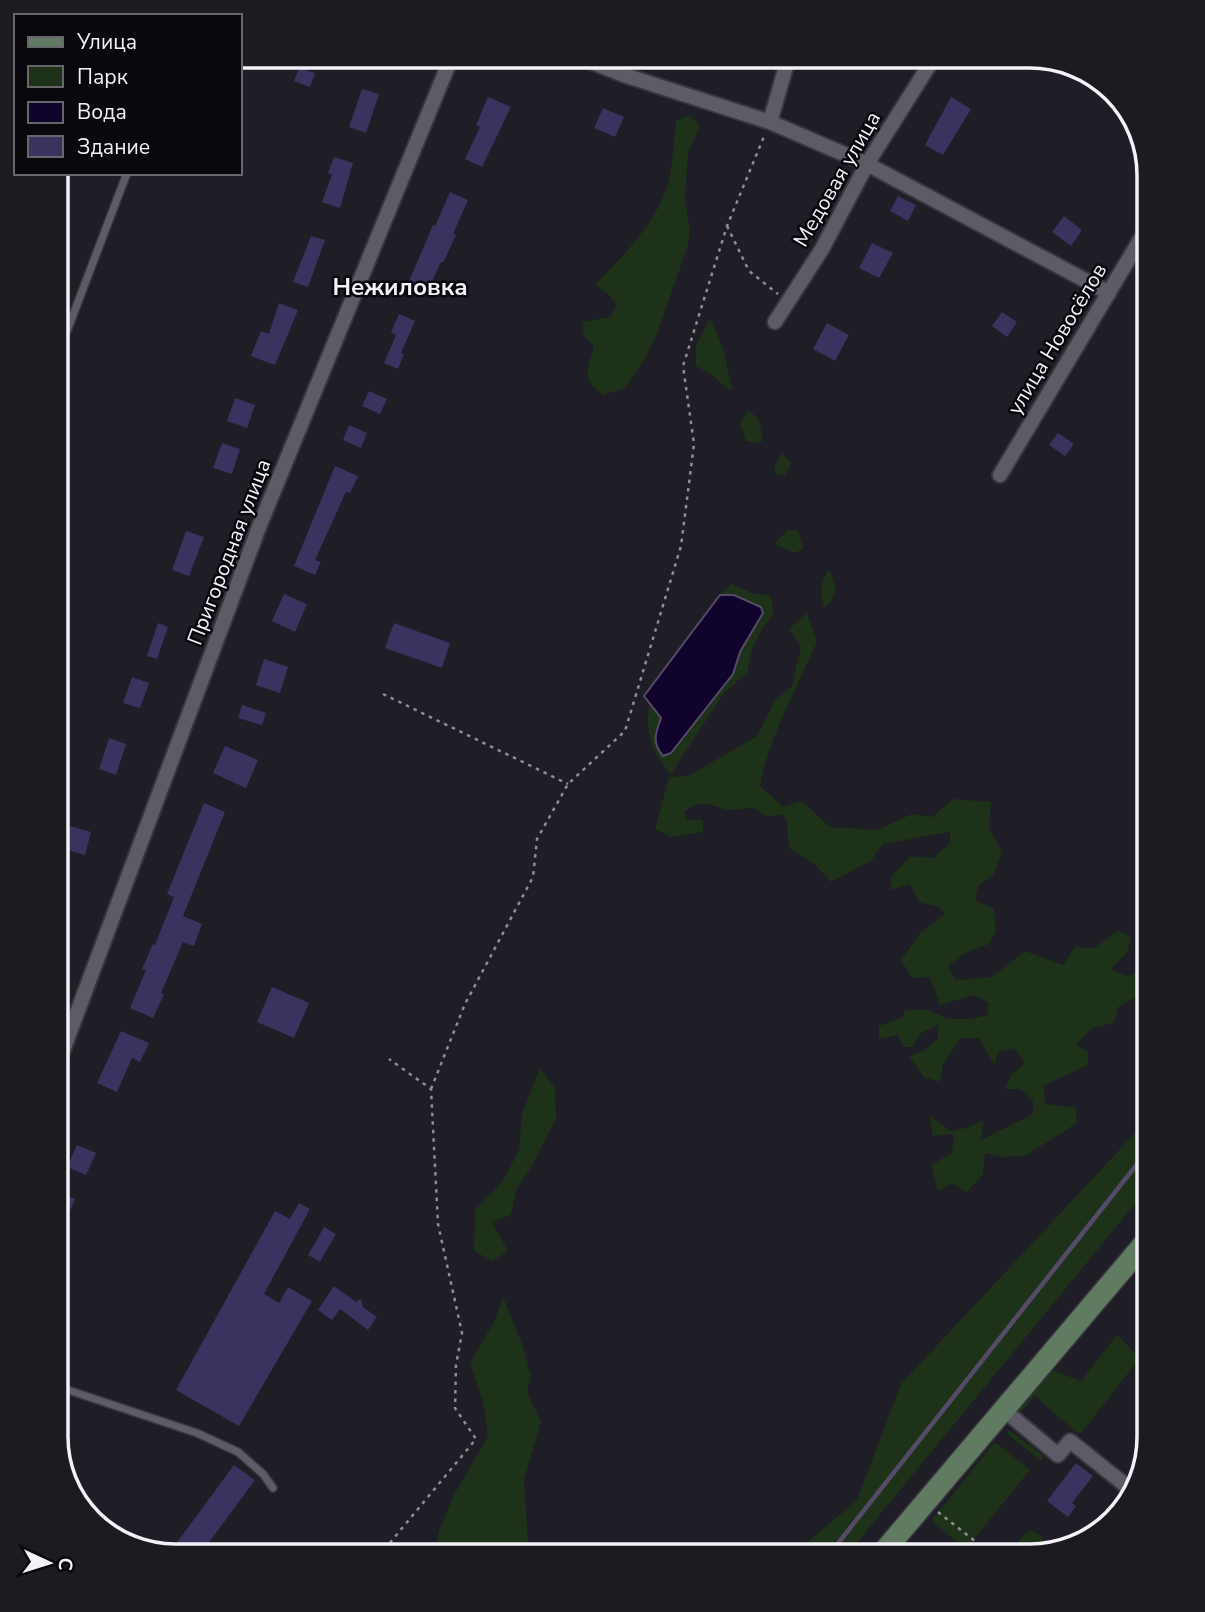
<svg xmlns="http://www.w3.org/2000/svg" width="1205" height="1612" font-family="'Nunito Sans',sans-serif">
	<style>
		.green { fill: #1d3218 }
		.water { fill: #11042c; stroke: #554b69; stroke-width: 2 }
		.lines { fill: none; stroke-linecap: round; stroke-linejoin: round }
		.stream { stroke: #554b69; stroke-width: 4.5 }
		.building { fill: #3b325f }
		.lane-casing { stroke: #38373e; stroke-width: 10 }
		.street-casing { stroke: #38373e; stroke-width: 18 }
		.secondary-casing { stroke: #38373e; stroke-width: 24 }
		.path { stroke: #8f8e95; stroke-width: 2.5; stroke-dasharray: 3.5 5; stroke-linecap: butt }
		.lane { stroke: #5d5c66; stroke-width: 7 }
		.street { stroke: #5d5c66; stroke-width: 14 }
		.secondary { stroke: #617a62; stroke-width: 21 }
		.labels { text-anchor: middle; stroke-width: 5; stroke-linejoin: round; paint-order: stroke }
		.street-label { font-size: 21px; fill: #f3f2f8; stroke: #09080c }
		.quarter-label { font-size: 24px; font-weight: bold; fill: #f3f2f8; stroke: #09080c }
		.rim { fill: none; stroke: #f3f2f8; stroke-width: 3.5 }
	</style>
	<rect width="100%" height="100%" fill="#1f1d26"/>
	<path class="green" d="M674 56H709L698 71 680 69 672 61Z
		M689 115 700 126 688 152 685 200 690 230 688 245 657 334 644 360 625 388 604 395C580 381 588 369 594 346L584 336 582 322 610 317 617 305 608 294 595 285C624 254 658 222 669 180 673 161 674 140 676 121Z
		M710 319 723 348 732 389H728L712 375 696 366V345Z
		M749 410 759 420 763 441 756 443 746 441 740 423Z
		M782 453 792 463 785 475 776 474 774 467Z
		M787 530H798L803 549 794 553 774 544Z
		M829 569C837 584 838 596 825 608 819 593 821 581 829 569Z
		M732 584 752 593 771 596 774 614C757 633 751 649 747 673L724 693 671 774C654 756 643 731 650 705L662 718 654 734 733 674 740 652 763 613 734 595H720Z
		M807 613 817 642C797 689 769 736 760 786L783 807 802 801 830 827 877 830 912 814 932 817 953 799 991 802 989 828 1002 852 994 874 978 886 975 900 994 909 996 931 989 944 965 953 948 966 956 980 992 977 1025 951 1063 965 1075 947 1094 948 1117 931 1131 936 1128 951 1110 970 1128 976 1146 967 1149 954V990L1118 1007 1114 1023 1092 1028 1076 1044 1088 1052V1065L1043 1086 1046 1104 1076 1108 1077 1123 1025 1156 1002 1157 985 1153 983 1174 966 1193 952 1183 938 1192 931 1165 952 1153 954 1134 933 1136 929 1115 951 1131 966 1128 984 1120 981 1140 1033 1114V1100L1020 1089H1005L1011 1075 1025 1063 1014 1048 998 1052 994 1065 979 1038H961L943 1064 940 1082 924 1077 909 1056 924 1051 938 1038V1025L921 1033 912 1047H904L897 1035 879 1039V1026L902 1018 905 1010H929L948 1019H971L987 1015 989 1003 974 995 940 1005 930 977 912 978 901 960 920 933 945 914 938 907 919 902 910 884 891 890V877L910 856 933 858 950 843V832L883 844 871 861 831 882 813 863 789 848 787 822 782 814 767 817 752 807C747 808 740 810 734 810 715 810 705 795 684 812L686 819 703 820V832L671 837 655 829 669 777 688 776 757 736 775 700 792 686 801 647 789 629Z
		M540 1068 555 1088 556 1119 532 1166 516 1190 511 1215 492 1222 508 1251 493 1261 474 1251 475 1210 503 1181 519 1150 522 1114Z
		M1149 1118V1187L846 1556H791L857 1500 901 1384Z
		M503 1297 523 1346 531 1376 527 1392 541 1422 524 1481 529 1556H434L439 1530 455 1493 488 1436 484 1406 470 1362 494 1322Z
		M1117 1335 1140 1358 1082 1432 1077 1433 1035 1396 1017 1416 1014 1414 1052 1370 1081 1381Z
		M1009 1430 1044 1456 1041 1461 1007 1434Z
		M993 1444H998L1030 1470 966 1549 934 1524 932 1520Z
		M1030 1530 1042 1536 1045 1552 1030 1556H1003Z
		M917 1549 945 1551 951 1556H912Z"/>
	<path class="water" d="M720 595H734L761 607 763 613 740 652 733 674 671 753 663 756C652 743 655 734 661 718L644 696Z"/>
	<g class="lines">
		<path class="stream" d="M828 1556 1149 1149"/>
	</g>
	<path class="building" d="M299 68 315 73 310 87 294 81Z
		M362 89 379 94 366 133 349 127Z
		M488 97 511 107 482 167 465 159 480 127 476 125Z
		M951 97 971 109 943 155 925 145Z
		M603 108 624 117 615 137 594 128Z
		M334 157 353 163 340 208 322 202 332 175 328 173Z
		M450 192 468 200 453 234 456 235 443 263 441 262 426 294 407 286 433 225 435 226Z
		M898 196 916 205 908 221 890 211Z
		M1064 216 1082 230 1071 246 1052 232Z
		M311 236 325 240 308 287 293 282Z
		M872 243 893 253 879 278 859 268Z
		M279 303 298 310 275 365 251 356 261 331 269 334Z
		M1002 312 1017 322 1007 337 992 326Z
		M399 314 415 321 401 353 404 354 398 369 384 363 396 335 391 332Z
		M827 323 849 335 835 361 813 349Z
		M369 391 387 399 380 414 362 406Z
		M235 398 255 405 247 428 227 421Z
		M349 425 367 433 361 448 343 440Z
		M1058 433 1074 444 1065 456 1049 445Z
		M222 443 240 449 232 474 213 468Z
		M335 466 358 476 350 493 346 492 315 560 321 562 315 575 294 566Z
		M186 531 204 537 189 576 172 570Z
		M284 594 307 604 295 632 272 621Z
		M158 623 168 627 157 659 147 656Z
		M394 623 450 643 442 668 385 648Z
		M264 659 288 667 280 693 256 685Z
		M132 677 149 683 140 708 123 703Z
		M242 705 266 713 262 725 238 718Z
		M109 738 126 744 116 775 99 769Z
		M225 746 258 760 246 788 213 773Z
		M204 803 225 812 183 916 202 924 194 946 183 942 161 993 164 994 153 1018 130 1008 146 970 142 969 153 944 155 945 174 897 167 894Z
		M56 822 91 832 85 855 56 847Z
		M272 987 309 1003 294 1038 257 1022Z
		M121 1031 149 1043 140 1062 132 1058 117 1092 97 1083Z
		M77 1145 96 1153 86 1175 67 1167Z
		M56 1191 75 1199 68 1215 56 1210Z
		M299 1203 310 1209 264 1294 279 1303 288 1287 312 1301 239 1426 176 1390 275 1211 290 1219Z
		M324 1227 336 1234 320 1262 308 1255Z
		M334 1286 356 1302 361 1299 363 1307 377 1317 368 1330 340 1309 332 1320 318 1310Z
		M1076 1463 1093 1476 1072 1503 1076 1506 1068 1517 1047 1501Z
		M234 1465 255 1480 199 1556H167Z"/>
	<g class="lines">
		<defs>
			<path id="lane" d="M56 342 67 331 127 173
				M56 1386 197 1433 238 1452 263 1474 273 1488"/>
			<path id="street" d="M576 56 624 75 770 122 867 164 1109 293
				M770 122 789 56
				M775 322 822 249 867 164 935 56
				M1000 475 1149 225
				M56 1069 259 527 452 56
				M1004 1410 1058 1455 1070 1441 1134 1492"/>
			<path id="secondary" d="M880 1556 1149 1238"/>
		</defs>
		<use href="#lane" class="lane-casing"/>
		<use href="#street" class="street-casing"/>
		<use href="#secondary" class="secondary-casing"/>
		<path class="path" d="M727 226 749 271 778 294
			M383 694 568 784
			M431 1089 465 1004 533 877 537 839 568 784 625 731 681 546 694 444 683 366 727 226 765 134
			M938 1512 985 1549
			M379 1556 476 1439 455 1408 456 1365 462 1333 438 1224 431 1089 389 1059"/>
		<use href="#lane" class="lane"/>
		<use href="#street" class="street"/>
		<use href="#secondary" class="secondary"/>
	</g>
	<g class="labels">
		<g class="street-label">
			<text transform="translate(837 179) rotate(-60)" y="7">Медовая улица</text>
			<text transform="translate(1057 339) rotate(-59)" y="7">улица Новосёлов</text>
			<text transform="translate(229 552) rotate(-69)" y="7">Пригородная улица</text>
		</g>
		<g class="quarter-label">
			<text x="400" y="295">Нежиловка</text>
		</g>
	</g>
	<path d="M0 0H1205V1612H0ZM175 68H1030A107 107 0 0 1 1137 175V1437A107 107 0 0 1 1030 1544H175A107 107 0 0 1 68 1437V175A107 107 0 0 1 175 68Z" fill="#1c1b1f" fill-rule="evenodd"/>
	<path class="rim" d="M175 68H1030A107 107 0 0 1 1137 175V1437A107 107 0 0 1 1030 1544H175A107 107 0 0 1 68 1437V175A107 107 0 0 1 175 68Z"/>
	<rect x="14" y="14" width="228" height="161" fill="#09080c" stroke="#67666a" stroke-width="2"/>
	<rect x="28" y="37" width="35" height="10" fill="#617a62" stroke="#67666a" stroke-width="2"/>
	<text x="77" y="49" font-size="21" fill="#f3f2f8">Улица</text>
	<rect x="28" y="66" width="35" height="21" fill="#1d3218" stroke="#67666a" stroke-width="2"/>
	<text x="77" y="84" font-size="21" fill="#f3f2f8">Парк</text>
	<rect x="28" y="102" width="35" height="21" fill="#11042c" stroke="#67666a" stroke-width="2"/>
	<text x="77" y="119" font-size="21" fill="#f3f2f8">Вода</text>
	<rect x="28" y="136" width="35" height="21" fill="#3b325f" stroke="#67666a" stroke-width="2"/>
	<text x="77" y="154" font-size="21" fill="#f3f2f8">Здание</text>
	<g transform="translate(49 1563) rotate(94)" stroke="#09080c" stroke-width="5" paint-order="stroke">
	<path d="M0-5L12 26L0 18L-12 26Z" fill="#f3f2f8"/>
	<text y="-10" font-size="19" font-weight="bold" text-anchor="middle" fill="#f3f2f8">С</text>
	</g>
</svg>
